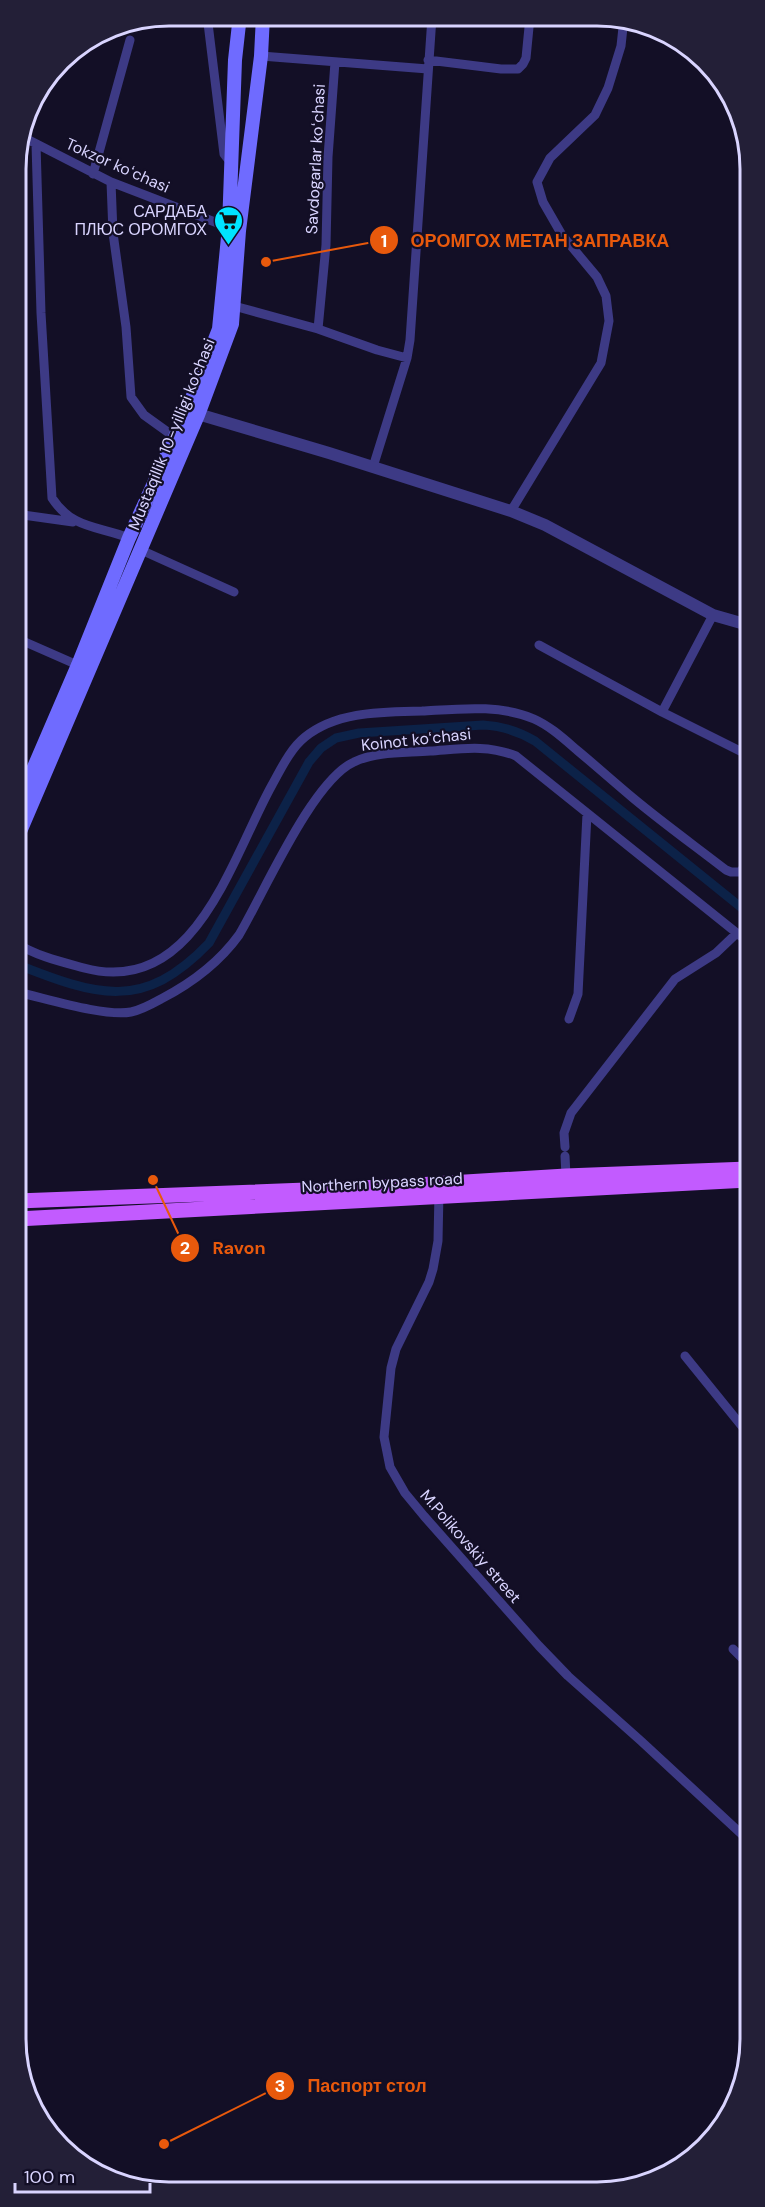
<svg xmlns="http://www.w3.org/2000/svg" width="765" height="2207" font-family="'DM Sans',sans-serif">
	<style>
		.lines { fill: none; stroke-linecap: round; stroke-linejoin: round }
		.canal { stroke: #0c2248; stroke-width: 9 }
		.minor { stroke: #3d3a85; stroke-width: 9 }
		.tertiary { stroke: #3d3a85; stroke-width: 12 }
		.secondary { stroke: #6f6bff; stroke-width: 14 }
		.primary { stroke: #c25bff; stroke-width: 15 }
		.labels { text-anchor: middle; stroke-width: 4.5; stroke-linejoin: round; paint-order: stroke }
		.street-label { font-size: 16px; fill: #d9d4ff; stroke: #130f26 }
		.poi-label { font-size: 16px; fill: #d9d4ff; stroke: #130f26; text-anchor: end }
		.rim { fill: none; stroke: #d9d4ff; stroke-width: 3 }
		.leader { fill: none; stroke: #e8590c; stroke-width: 2 }
		.callout-dot { fill: #e8590c; stroke: #130f26; stroke-width: 2 }
		.mark-label { font-size: 18px; text-anchor: middle; font-weight: bold; fill: #fff }
		.callout-label { font-size: 18px; text-anchor: middle; font-weight: bold; fill: #e8590c; stroke: #130f26; stroke-width: 4.5; stroke-linejoin: round; paint-order: stroke }
	</style>
	<rect width="100%" height="100%" fill="#130f26"/>
	<g class="lines">
		<path class="canal" d="M16 964C97 996 143 1012 209 943L309 762 321 748 336 738 359 733 483 725C503 726 518 731 535 741L748 913"/>
		<path class="minor" d="M207 15 224 154 231 163
			M261 56 428 69
			M428 60 501 69H518L523 64 526 58 530 17
			M21 136 111 182 233 229
			M36 144 41 313 52 498C72 529 98 526 129 538
			M93 174 130 40
			M111 182 113 233 126 327 131 397 144 415 176 438
			M234 306 318 329 377 350 407 358
			M318 329 326 245 328 157 335 62
			M373 467 407 358 410 340 432 17
			M511 511 601 363 609 321 606 296 597 277 562 235 543 202 537 182 550 158 595 115 608 88 621 46 624 18
			M16 514 73 522
			M141 550 234 592
			M16 638 82 667
			M539 645 662 712 748 755
			M662 712 713 615
			M16 943C36 956 62 962 84 968 195 998 231 859 272 785 281 769 290 749 305 737 337 711 383 712 422 711 458 709 500 704 534 719 550 726 564 739 578 751 596 766 614 782 633 798 663 823 695 846 726 870L731 872H740L748 862
			M17 992C45 998 104 1017 131 1012 141 1010 152 1004 161 999 192 983 218 964 239 935 264 893 312 781 354 762 376 751 406 753 430 751 460 749 487 744 516 756L748 942
			M569 1019 578 994 587 814
			M565 1147 564 1133 571 1113 675 979 716 953 737 933
			M565 1156 566 1176
			M439 1192 438 1241 433 1269 429 1282 396 1349 391 1368 384 1437 390 1467 405 1493 424 1516 539 1646 568 1676 641 1741 749 1841
			M685 1356 749 1435
			M733 1649 749 1665"/>
		<path class="tertiary" d="M191 412 329 453 511 511 545 525 713 615 748 625"/>
		<path class="secondary" d="M16 809 78 665 129 538 187 411 219 329 229 227 235 60 240 15
			M16 841 198 415 232 324 239 231 261 56 263 16"/>
		<path class="primary" d="M17 1201 384 1187 566 1176 748 1169
			M17 1219 748 1180"/>
	</g>
	<defs>
		<symbol id="supermarket-pin" viewBox="-11 -11 22 30"><path d="M0 17L-7.5 6A9.5 9.5 0 1 1 7.5 6Z" fill="#00e5ff" stroke="#130f26"/><path d="M-6-5.5h2.5l.6 2H6L4.5 2H-2.5L-4.4-4H-6ZM-1.5 3.2a1.3 1.3 0 1 0 .1 0ZM3 3.2a1.3 1.3 0 1 0 .1 0Z" fill="#111"/></symbol>
	</defs>
	<g fill-rule="evenodd">
		<use href="#supermarket-pin" x="212" y="204" width="33" height="45"/>
	</g>
	<g class="labels">
		<g class="street-label">
			<text transform="translate(315 159) rotate(-87)" y="6">Savdogarlar koʻchasi</text>
			<text transform="translate(118 165) rotate(24)" y="6">Tokzor koʻchasi</text>
			<text transform="translate(171 434) rotate(-68)" y="6">Mustaqillik 10-yilligi ko'chasi</text>
			<text transform="translate(416 739) rotate(-6)" y="6">Koinot koʻchasi</text>
			<text transform="translate(382 1182) rotate(-3)" y="6">Northern bypass road</text>
			<text transform="translate(471 1546) rotate(49)" y="6">M.Polikovskiy street</text>
		</g>
		<g class="poi-label">
			<text x="207" y="217">САРДАБА<tspan x="207" dy="18">ПЛЮС ОРОМГОХ</tspan></text>
		</g>
	</g>
	<path d="M0 0H765V2207H0ZM169 26H597A143 143 0 0 1 740 169V2039A143 143 0 0 1 597 2182H169A143 143 0 0 1 26 2039V169A143 143 0 0 1 169 26Z" fill="#231f37" fill-rule="evenodd"/>
	<path class="rim" d="M169 26H597A143 143 0 0 1 740 169V2039A143 143 0 0 1 597 2182H169A143 143 0 0 1 26 2039V169A143 143 0 0 1 169 26Z"/>
	<path class="leader" d="M266 262L384 240M153 1180L185 1248M164 2144L280 2086"/>
	<g class="callout-dot">
		<circle cx="266" cy="262" r="6"/>
		<circle cx="153" cy="1180" r="6"/>
		<circle cx="164" cy="2144" r="6"/>
		<circle cx="384" cy="240" r="15"/>
		<circle cx="185" cy="1248" r="15"/>
		<circle cx="280" cy="2086" r="15"/>
	</g>
	<g class="mark-label">
		<text x="384" y="247">1</text>
		<text x="185" y="1254">2</text>
		<text x="280" y="2092">3</text>
	</g>
	<g class="callout-label">
		<text x="540" y="247">ОРОМГОХ МЕТАН ЗАПРАВКА</text>
		<text x="239" y="1254">Ravon</text>
		<text x="367" y="2092">Паспорт стол</text>
	</g>
	<path d="M15 2183v9h135v-9" fill="none" stroke="#d9d4ff" stroke-width="3"/>
	<text x="24" y="2183" font-size="18" fill="#d9d4ff" stroke="#130f26" stroke-width="4.5" paint-order="stroke">100 m</text>
</svg>
